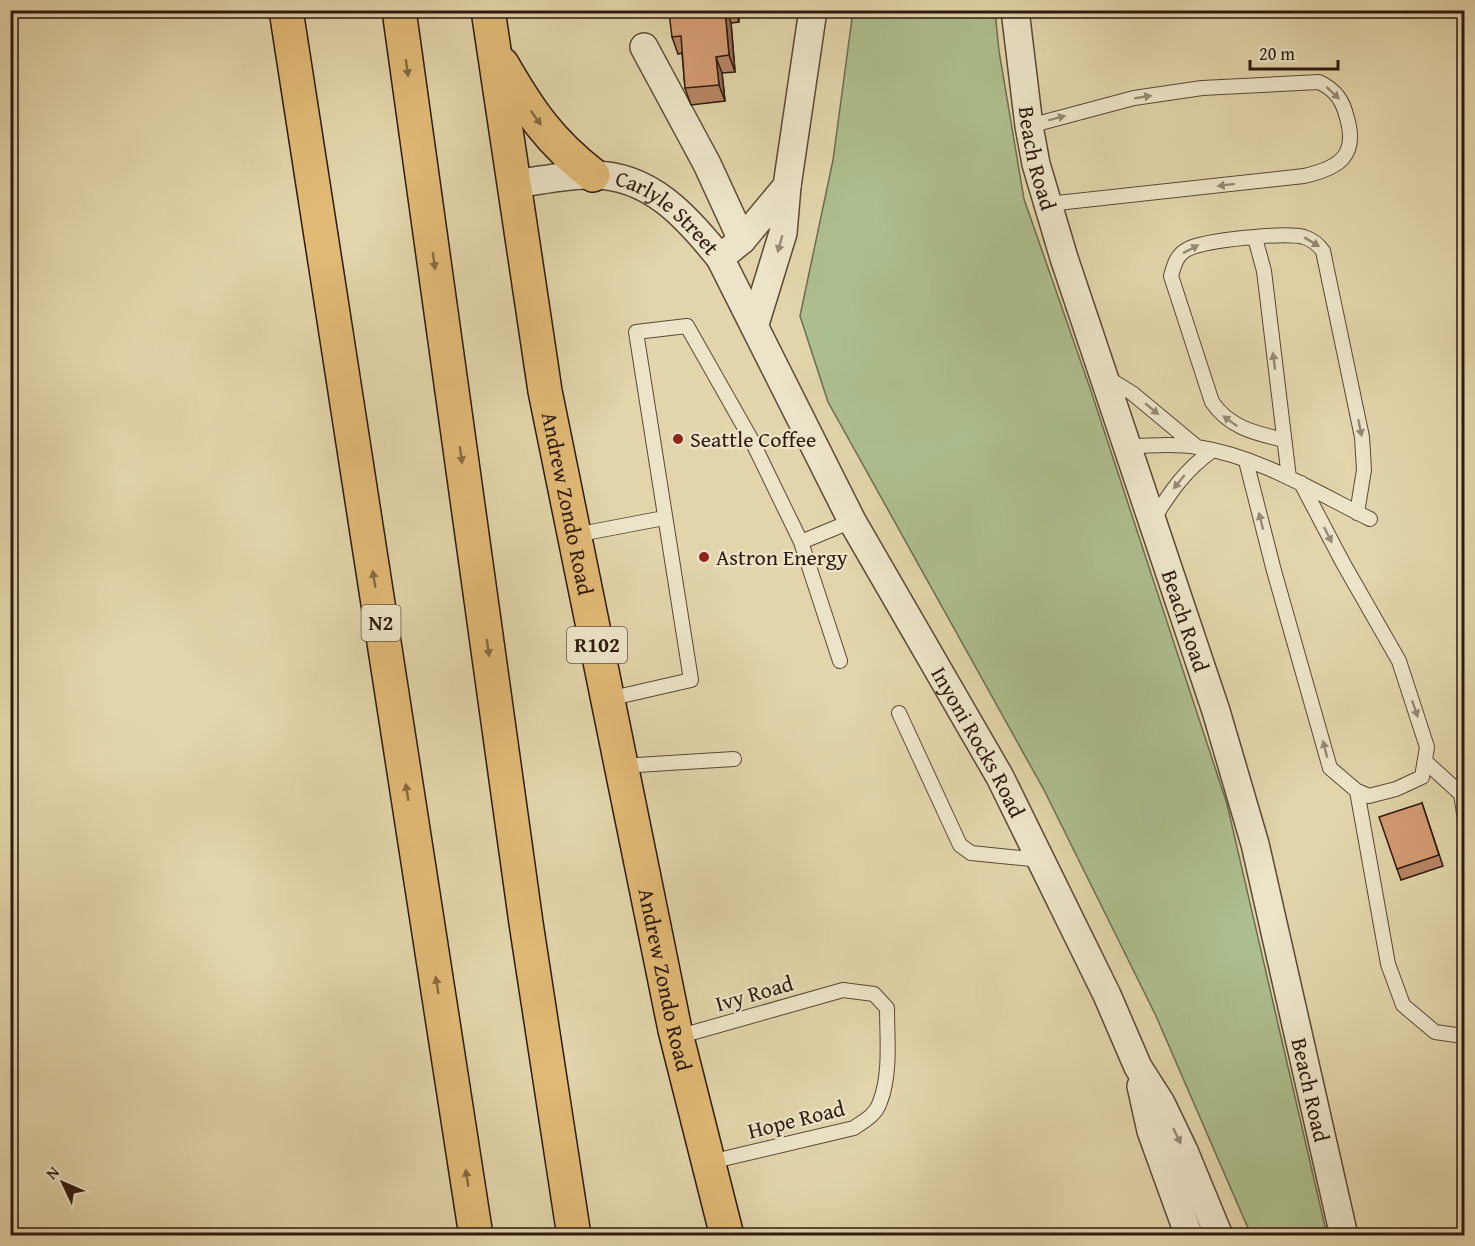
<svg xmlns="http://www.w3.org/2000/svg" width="1475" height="1246" font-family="'Gentium Book Plus',serif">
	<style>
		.green { fill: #adbe8e; stroke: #6e6c4e; stroke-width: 1.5 }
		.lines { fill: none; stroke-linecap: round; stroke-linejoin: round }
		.lane-casing { stroke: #5b4936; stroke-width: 16 }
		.street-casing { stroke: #5b4936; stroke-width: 30 }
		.primary-casing { stroke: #2e1a0f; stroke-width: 36 }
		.highway-casing { stroke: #2e1a0f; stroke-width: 36 }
		.lane { stroke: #ece4c8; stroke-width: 14 }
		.street { stroke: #ece4c8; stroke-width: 27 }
		.primary { stroke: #e1ba76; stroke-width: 33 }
		.highway { stroke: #e1ba76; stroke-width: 33 }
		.wall { fill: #b78664; stroke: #2e1a0f; stroke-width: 1.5 }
		.shaded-wall { fill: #956d51; stroke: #2e1a0f; stroke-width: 1.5 }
		.building { fill: #d59c74; stroke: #2e1a0f; stroke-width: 1.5 }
		.oneway { fill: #886a42 }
		.oneway2 { fill: #968975 }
		.poi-dot { fill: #8f2418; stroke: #ece4c8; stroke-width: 2 }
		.labels { text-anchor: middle; stroke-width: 4.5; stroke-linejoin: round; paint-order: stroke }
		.shield { fill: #ece4c8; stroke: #675746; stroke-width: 1.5 }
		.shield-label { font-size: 21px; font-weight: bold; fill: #2e1a0f }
		.street-label { font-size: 22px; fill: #2e1a0f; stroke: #ece4c8 }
		.poi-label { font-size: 22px; fill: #2e1a0f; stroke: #ece4c8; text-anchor: start }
	</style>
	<rect width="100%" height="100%" fill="#e2d5ab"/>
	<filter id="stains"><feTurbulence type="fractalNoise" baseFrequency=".00333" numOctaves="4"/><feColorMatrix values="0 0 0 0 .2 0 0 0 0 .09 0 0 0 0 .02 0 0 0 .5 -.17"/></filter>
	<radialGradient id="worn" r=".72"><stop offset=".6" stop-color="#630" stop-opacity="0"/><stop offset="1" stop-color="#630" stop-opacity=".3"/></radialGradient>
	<path class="green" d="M853 11H995L999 51 1024 199 1091 391 1227 804 1327 1235H1251L1156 1016 1044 790 828 402 800 316 833 160Z"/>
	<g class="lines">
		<defs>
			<path id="lane" d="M1029 126 1134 98 1202 88 1319 82C1336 90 1343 101 1347 118 1358 156 1339 168 1304 176L1048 204
				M1255 238 1264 271 1289 478
				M1106 377 1132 393 1197 447
				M1284 440C1255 433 1230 428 1212 402L1171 276C1174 265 1177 254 1188 249 1205 240 1285 232 1304 237 1313 240 1318 244 1323 251L1362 437 1364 470 1357 513
				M1128 446C1151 446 1175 443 1197 447 1258 456 1316 492 1370 519
				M1246 461 1274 571 1330 768 1357 791 1369 796 1396 789 1422 777 1427 747 1399 661 1343 563 1301 483
				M1153 520C1170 492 1186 469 1213 450
				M575 535 664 518
				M840 661 801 542 852 521
				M608 699 691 680 636 332 687 326 751 439 801 542
				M899 713 960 845 971 853 1041 860
				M1426 762 1461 794 1464 813
				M621 766 734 759
				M1357 791 1388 964 1403 1005 1435 1032 1463 1036
				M677 1037 843 990 874 994 887 1008C887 1037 891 1074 880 1102 876 1115 864 1121 854 1128L710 1162"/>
			<g id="street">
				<path id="s1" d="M1015 10 1029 126 1036 164 1064 258 1216 711 1255 844 1344 1236"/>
				<path d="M644 47 707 164 742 240"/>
				<path id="s2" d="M514 184C540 181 567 174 593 175 650 175 687 217 720 258L742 240 787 186 813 10"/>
				<path id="s3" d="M720 258 852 521 1000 777 1107 995 1138 1067 1161 1103 1184 1151 1219 1236"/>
				<path d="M755 324 783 233 787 186"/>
				<path d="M1141 1086 1151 1131 1189 1236"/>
			</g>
			<g id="primary">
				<path id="s4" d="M488 10 545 391 675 1030 727 1236"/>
				<path d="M502 64C529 111 550 142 593 175"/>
			</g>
			<path id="highway" d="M286 10 476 1236
				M399 10 526 923 574 1236"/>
		</defs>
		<use href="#lane" class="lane-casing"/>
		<use href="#street" class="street-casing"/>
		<use href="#primary" class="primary-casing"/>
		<use href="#highway" class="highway-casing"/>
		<use href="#lane" class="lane"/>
		<use href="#street" class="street"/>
		<use href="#primary" class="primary"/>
		<use href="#highway" class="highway"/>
	</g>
	<path class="wall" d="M678 10H738L739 22 731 23 735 72 722 73 725 101 691 105 685 88 682 53 678 54 672 37Z
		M1422 803 1443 866 1401 880 1397 869Z"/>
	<path class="shaded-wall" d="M725 10H727L731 23 735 72 729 55Z
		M735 10H738L739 22Z
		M716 57 722 73 725 101 719 85Z"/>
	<path class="building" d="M678 10H725L729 55 716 57 719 85 685 88 681 36 672 37 669 13 678 12Z
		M1422 803 1439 855 1397 869 1379 817Z"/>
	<defs><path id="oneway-solid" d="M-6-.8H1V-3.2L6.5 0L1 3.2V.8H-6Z" transform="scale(1.5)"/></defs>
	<g class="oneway">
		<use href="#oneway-solid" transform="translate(407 68) rotate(82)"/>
		<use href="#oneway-solid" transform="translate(536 118) rotate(54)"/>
		<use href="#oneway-solid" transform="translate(434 261) rotate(82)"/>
		<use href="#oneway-solid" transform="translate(461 455) rotate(82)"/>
		<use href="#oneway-solid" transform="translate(374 579) rotate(-99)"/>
		<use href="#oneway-solid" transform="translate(488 648) rotate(82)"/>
		<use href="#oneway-solid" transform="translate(407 792) rotate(-99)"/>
		<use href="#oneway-solid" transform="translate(437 985) rotate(-99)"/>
		<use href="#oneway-solid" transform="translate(467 1178) rotate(-99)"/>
	</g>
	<g class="oneway2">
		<use href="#oneway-solid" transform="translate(1333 93) rotate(43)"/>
		<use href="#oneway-solid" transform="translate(1143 97) rotate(-9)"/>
		<use href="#oneway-solid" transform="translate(1057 118) rotate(-15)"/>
		<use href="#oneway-solid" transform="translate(1226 185) rotate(173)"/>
		<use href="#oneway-solid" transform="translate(1312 242) rotate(31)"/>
		<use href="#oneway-solid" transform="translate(780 244) rotate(105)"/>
		<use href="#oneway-solid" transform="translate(1191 249) rotate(-27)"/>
		<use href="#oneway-solid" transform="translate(1274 361) rotate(-97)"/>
		<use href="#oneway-solid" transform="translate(1152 409) rotate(40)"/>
		<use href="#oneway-solid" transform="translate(1230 421) rotate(-144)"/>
		<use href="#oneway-solid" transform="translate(1360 428) rotate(79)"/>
		<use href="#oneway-solid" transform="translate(1179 482) rotate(129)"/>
		<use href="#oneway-solid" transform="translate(1261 521) rotate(-104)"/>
		<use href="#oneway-solid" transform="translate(1328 535) rotate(64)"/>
		<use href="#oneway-solid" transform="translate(1415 709) rotate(71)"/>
		<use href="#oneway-solid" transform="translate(1325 749) rotate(-104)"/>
		<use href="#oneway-solid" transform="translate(1177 1136) rotate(64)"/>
	</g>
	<g class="poi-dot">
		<circle cx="678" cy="439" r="6"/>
		<circle cx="704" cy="557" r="6"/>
	</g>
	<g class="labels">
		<g class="shield">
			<rect x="361.5" y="605" width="39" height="36" rx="4.5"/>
			<rect x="567" y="627" width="60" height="36" rx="4.5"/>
		</g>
		<g class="shield-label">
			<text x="381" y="630">N2</text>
			<text x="597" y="652">R102</text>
		</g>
		<g class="street-label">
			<text dy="8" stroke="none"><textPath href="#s1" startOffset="150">Beach Road</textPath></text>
			<text dy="8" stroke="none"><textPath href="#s2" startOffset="166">Carlyle Street</textPath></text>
			<text dy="8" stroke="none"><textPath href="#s4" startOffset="500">Andrew Zondo Road</textPath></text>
			<text dy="8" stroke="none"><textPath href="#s1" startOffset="636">Beach Road</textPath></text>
			<text dy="8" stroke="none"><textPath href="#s3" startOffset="549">Inyoni Rocks Road</textPath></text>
			<text dy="8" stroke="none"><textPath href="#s4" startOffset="986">Andrew Zondo Road</textPath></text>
			<text transform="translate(754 993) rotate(-16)" y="8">Ivy Road</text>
			<text dy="8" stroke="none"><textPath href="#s1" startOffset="1122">Beach Road</textPath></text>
			<text transform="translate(796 1119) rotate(-14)" y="8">Hope Road</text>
		</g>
		<g class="poi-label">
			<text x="690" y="447">Seattle Coffee</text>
			<text x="716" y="565">Astron Energy</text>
		</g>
	</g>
	<rect width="1475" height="1246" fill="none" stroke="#e2d5ab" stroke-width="36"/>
	<rect x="12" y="12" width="1451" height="1222" fill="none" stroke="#2e1a0f" stroke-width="3"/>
	<rect x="18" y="18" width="1439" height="1210" fill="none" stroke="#2e1a0f" stroke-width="1.5"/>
	<g transform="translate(63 1183) rotate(314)" stroke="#ece4c8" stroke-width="4.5" paint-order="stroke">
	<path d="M0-4.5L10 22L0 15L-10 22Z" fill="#2e1a0f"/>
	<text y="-9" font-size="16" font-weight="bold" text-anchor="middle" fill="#2e1a0f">N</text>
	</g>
	<path d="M1250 60v9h88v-9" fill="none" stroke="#2e1a0f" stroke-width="3"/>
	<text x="1259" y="60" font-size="18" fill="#2e1a0f" stroke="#ece4c8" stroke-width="4.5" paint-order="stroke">20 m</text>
	<rect width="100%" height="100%" filter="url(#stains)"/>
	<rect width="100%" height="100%" fill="url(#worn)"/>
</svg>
